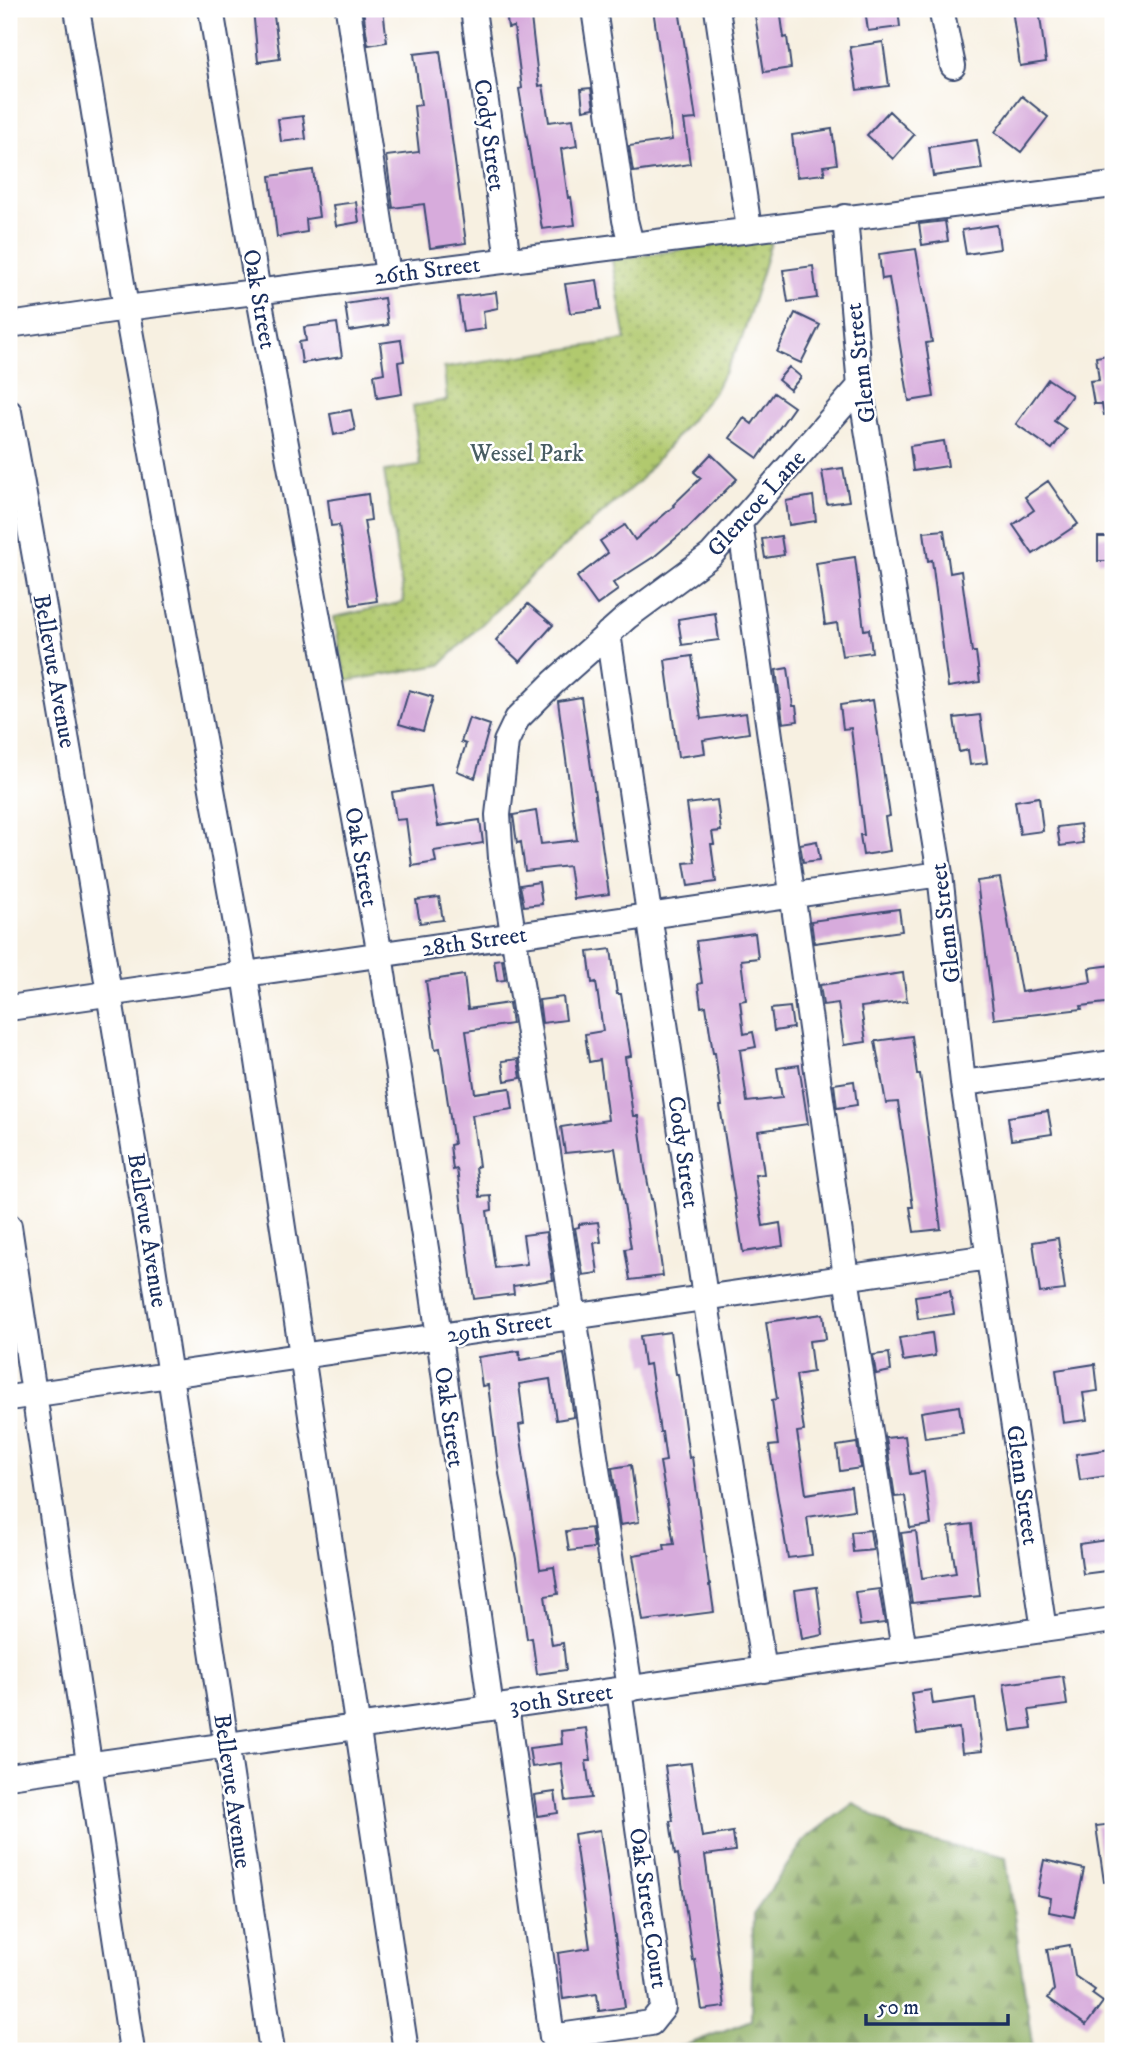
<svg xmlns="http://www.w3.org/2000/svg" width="1122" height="2060" font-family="'IM FELL DW Pica',serif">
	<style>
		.forest { fill: url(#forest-firs); stroke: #546e60; stroke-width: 2 }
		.park { fill: url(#park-dots); stroke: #667c66; stroke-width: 2 }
		.building { fill: #d7abdc }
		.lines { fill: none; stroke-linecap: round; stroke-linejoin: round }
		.minor-casing { stroke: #3c4c72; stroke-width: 28 }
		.minor { stroke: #fff; stroke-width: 24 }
		.labels { text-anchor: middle; stroke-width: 5; stroke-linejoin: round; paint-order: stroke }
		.street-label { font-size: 24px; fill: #1b2f5e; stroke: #fff }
		.park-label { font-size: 24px; fill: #485d63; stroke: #fff }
	</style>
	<defs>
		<pattern id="forest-firs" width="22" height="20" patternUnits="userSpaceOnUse" patternTransform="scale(1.75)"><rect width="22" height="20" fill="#8cad61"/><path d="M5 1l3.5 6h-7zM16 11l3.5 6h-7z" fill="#728d53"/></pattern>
		<pattern id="park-dots" width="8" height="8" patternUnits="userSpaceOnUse" patternTransform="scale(1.75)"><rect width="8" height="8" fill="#b1c96e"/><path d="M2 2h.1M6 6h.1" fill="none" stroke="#8fa45e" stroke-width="1.8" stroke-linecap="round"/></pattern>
	</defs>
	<rect width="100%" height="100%" fill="#fff"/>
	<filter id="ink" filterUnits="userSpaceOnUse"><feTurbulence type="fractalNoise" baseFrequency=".0143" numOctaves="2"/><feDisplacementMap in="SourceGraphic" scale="14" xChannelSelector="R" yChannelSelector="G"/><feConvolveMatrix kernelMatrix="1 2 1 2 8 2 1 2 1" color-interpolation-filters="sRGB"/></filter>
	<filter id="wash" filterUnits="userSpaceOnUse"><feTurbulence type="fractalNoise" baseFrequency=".00686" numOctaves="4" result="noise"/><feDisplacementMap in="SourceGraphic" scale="28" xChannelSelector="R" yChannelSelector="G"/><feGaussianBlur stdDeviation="1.57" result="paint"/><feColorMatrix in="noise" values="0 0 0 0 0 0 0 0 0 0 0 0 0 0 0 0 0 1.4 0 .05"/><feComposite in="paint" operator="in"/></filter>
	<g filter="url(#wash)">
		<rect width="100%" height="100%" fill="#f7f0e1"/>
		<path class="forest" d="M854 1803 904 1835 1006 1858 1033 2051H640L684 2046 751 2020 753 1915 806 1838Z"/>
		<path class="park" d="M773 236 742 338 715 391 640 480 531 576 440 665 346 681 334 617 404 602 384 471 420 466 413 406 447 400 444 368 626 340 612 260Z"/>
		<g id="blocks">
			<path class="building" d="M253 9H273L280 59 258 62Z
				M363 9H383L387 42 368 45Z
				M506 9H530L539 86 543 85 549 122 573 119 577 146 561 149 568 198 571 197 575 225 542 229 519 89 522 88 514 27 508 28Z
				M653 9H679L696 119 684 120 690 164 633 172 629 146 672 140Z
				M754 9H780L784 38 787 37 791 68 764 72Z
				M865 9H898L900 27 868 31Z
				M1012 9H1039L1046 62 1020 66Z
				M883 42 889 86 857 90 850 47Z
				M440 51 466 243 430 248 424 204 393 208 386 156 419 152 414 106 421 105 414 54Z
				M591 88 594 108 583 110 581 89Z
				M1022 96 1048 117 1021 152 995 132Z
				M889 111 914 135 893 159 867 135Z
				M303 116 306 139 281 142 278 119Z
				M832 129 837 164 823 166 825 174 797 177 792 135Z
				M977 140 982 169 933 176 929 147Z
				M313 170 319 217 306 219 307 232 277 237 270 176Z
				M356 202 359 222 336 226 333 205Z
				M945 221 948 241 922 245 919 224Z
				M997 225 1000 249 966 254 962 230Z
				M916 249 932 342 926 343 934 397 909 401 889 278 882 279 879 254Z
				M813 266 817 298 788 302 783 270Z
				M597 280 601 309 570 313 565 284Z
				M496 292 498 308 483 311 485 329 463 332 458 297Z
				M384 298 388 325 349 331 345 304Z
				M795 313 820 325 801 363 777 352Z
				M337 323 342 357 302 363 299 342 306 341 304 327Z
				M401 340 404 361 398 362 402 394 377 398 374 375 384 373 380 343Z
				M1113 354V415H1104L1102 404H1094L1090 381 1099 380 1096 357Z
				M789 367 801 377 790 390 778 380Z
				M1048 379 1072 395 1054 421 1066 429 1052 449 1016 424Z
				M774 393 794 407 758 458 730 438 744 418 752 424Z
				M351 410 355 430 334 435 330 414Z
				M944 441 948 466 913 471 910 446Z
				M711 454 737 479 689 527 655 556 613 583 618 590 597 605 577 577 608 553 600 541 625 525 635 540 674 506 673 505 701 478 694 472Z
				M843 468 849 501 827 504 822 471Z
				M1048 481 1078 524 1033 554 1013 525 1034 510 1025 497Z
				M368 494 371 520 364 521 377 601 351 605 339 525 331 526 328 500Z
				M813 496 816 521 789 525 786 501Z
				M944 530 950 573 961 571 972 652H976L980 682 948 687 932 560 928 561 924 532Z
				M781 536 784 555 765 558 762 539Z
				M1098 537H1113V561H1098Z
				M855 557 864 630 869 629 872 652 842 656 837 623 825 625 816 563Z
				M528 604 553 625 520 662 496 640Z
				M715 613 719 640 682 645 678 619Z
				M692 656 701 719 746 713 749 733 703 740 705 753 678 757 665 660Z
				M788 668 793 706H796L798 721 783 723 776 670Z
				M409 690 433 697 423 731 399 724Z
				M581 697 609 894 574 899 569 866 525 871 521 842 517 843 513 815 536 811 541 844 577 840 558 701Z
				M873 700 890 816 885 817 890 851 863 855 860 835H864L851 728 843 729 840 705Z
				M980 715 987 763 970 765 968 750 959 752 954 718Z
				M469 718 490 725 475 778 457 771 466 744 461 742Z
				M431 786 438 826 480 820 483 843 434 851 436 862 412 866 406 819 396 820 392 792Z
				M1039 797 1043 831 1020 834 1015 801Z
				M717 800 721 831 712 832 714 844H711L716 882 688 886 684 863 695 862 687 804Z
				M1080 824 1083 843 1060 846 1057 827Z
				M817 841 820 860 803 862 800 844Z
				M1000 878 1021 992 1091 982 1089 968 1113 965V1002L1081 1006 1082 1009 994 1019 977 881Z
				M539 882 542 904 524 906 520 885Z
				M439 897 443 920 420 923 416 900Z
				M899 909 902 931 814 943 811 921Z
				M755 933 758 958 741 960 746 1000 740 1001 744 1034 753 1032 756 1047 740 1050 747 1102 782 1098 777 1068 799 1065 808 1124 758 1131 764 1174 755 1175 763 1226 780 1223 783 1246 743 1252 720 1106H722L715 1053H713L706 1006 701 1007 698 984 702 983 696 941Z
				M611 949 617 994H621L631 1056 625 1057 633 1116H638L645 1168 651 1199H652L663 1276 630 1280 625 1249 631 1248 615 1148 565 1153 561 1127 608 1120 600 1060 589 1062 585 1034 603 1031 596 982 592 983 588 952Z
				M502 959 505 980 497 981 494 960Z
				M903 973 907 1001 861 1007 866 1042 844 1045 838 1003 823 1005 820 985Z
				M464 975 468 1009 509 1003 512 1024 466 1031 475 1093 510 1088 513 1109 472 1115 479 1166 476 1167 480 1197 491 1196 492 1210 487 1211 495 1268 527 1264 523 1235 546 1232 553 1280 513 1286 514 1294 474 1299 457 1169 453 1170 450 1145 454 1144 445 1083 440 1048 435 1049 426 981Z
				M563 997 566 1020 542 1023 539 1000Z
				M790 1007 793 1028 774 1031 771 1009Z
				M912 1036 917 1074H920L941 1229 914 1232 910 1207H913L898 1102 886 1103 875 1041Z
				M518 1059 521 1078 505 1081 502 1061Z
				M854 1081 857 1105 837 1108 834 1084Z
				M1048 1111 1052 1134 1011 1140 1008 1117Z
				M598 1222 601 1242 594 1243 598 1273 583 1275 575 1228 579 1227V1224Z
				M1058 1238 1065 1290 1040 1293 1033 1242Z
				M950 1291 954 1314 918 1319 915 1296Z
				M823 1314 826 1339 809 1341 813 1372 796 1375 804 1431 797 1432 806 1494 851 1487 854 1510 807 1517 812 1555 788 1558 769 1446 778 1445 772 1400 777 1399 766 1322Z
				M670 1332 676 1374H678L689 1458 692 1457 709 1585 710 1584 714 1612 643 1621 633 1555 665 1550 664 1545 674 1544 660 1462 666 1461 662 1432H660L650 1364 644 1365 640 1336Z
				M932 1333 935 1356 903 1361 899 1338Z
				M519 1351 520 1360 564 1353 574 1417 556 1420 550 1379 519 1384 524 1424 519 1425 540 1569 554 1567 558 1594 545 1596 552 1645 563 1643 566 1670 537 1674 532 1638 527 1639 516 1559 499 1474 488 1385 482 1386 478 1357Z
				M889 1353 891 1371 876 1374 873 1355Z
				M1095 1364 1098 1391 1083 1393 1087 1420 1063 1423 1056 1370Z
				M959 1406 963 1433 925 1438 921 1412Z
				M905 1436 910 1474 924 1472 931 1525 910 1528 905 1496 895 1497 886 1438Z
				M857 1443 861 1468 840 1471 837 1446Z
				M1111 1449 1113 1475 1080 1480 1076 1454Z
				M631 1465 639 1522 620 1525 612 1468Z
				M972 1524 980 1596 912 1603 901 1533 916 1531 922 1578 956 1573 949 1527Z
				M591 1528 594 1548 569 1551 566 1531Z
				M870 1530 873 1550 853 1552 851 1532Z
				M1113 1539V1570L1083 1574 1079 1544Z
				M817 1587 823 1635 802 1639 795 1590Z
				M879 1589 885 1623 860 1626 855 1592Z
				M1063 1676 1067 1705 1029 1710 1032 1728 1011 1731 1004 1684Z
				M931 1690 933 1704 975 1698 982 1751 962 1753 959 1728 917 1734 911 1693Z
				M586 1728 591 1761H586L591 1798 566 1801 561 1763 532 1767 529 1748 562 1744 561 1731Z
				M691 1763 702 1837 733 1832 735 1851 705 1855 725 2007 702 2010 695 1960 693 1961 678 1854 675 1855 670 1821H673L665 1766Z
				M555 1792 558 1813 537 1816 534 1795Z
				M1113 1824V1881L1104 1882 1096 1826Z
				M600 1830 625 2007 599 2011 597 1994 563 1999 558 1953 590 1948 574 1834Z
				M1044 1860 1084 1869 1074 1917 1049 1912 1051 1898 1037 1895Z
				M1070 1945 1075 1976 1095 1990 1092 1994 1103 2002 1086 2025 1048 1998 1054 1990 1047 1949Z"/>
		</g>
	</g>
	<g filter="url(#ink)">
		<use href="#blocks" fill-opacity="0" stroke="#3c4c72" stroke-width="2"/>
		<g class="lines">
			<defs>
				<path id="minor" d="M77 9 126 308 245 974 406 2051
					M211 9 258 292 380 955 432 1287 491 1708
					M348 9 388 275
					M473 9 508 260
					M594 9 625 220 631 244
					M717 9 749 229
					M941 9 953 66
					M845 217 860 386 940 874 963 1083 1044 1630
					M9 325 126 308 1113 185
					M9 412C108 956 191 1504 272 2051
					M740 523 846 1277 904 1650
					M608 633 705 1297 764 1670
					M9 1008 940 874
					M963 1083 1113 1063
					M9 1226 132 2051
					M9 1398 989 1257
					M630 1689 574 1316 501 858 498 815 506 742 517 719 554 682 627 617 711 555 860 386
					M506 1706 552 2037
					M9 1776 1113 1620
					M552 2037 651 2023 663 2008 619 1690"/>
			</defs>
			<use href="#minor" class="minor-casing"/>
			<use href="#minor" class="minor"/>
		</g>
	</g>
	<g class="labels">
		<g class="street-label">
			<text transform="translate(490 135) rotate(82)" y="8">Cody Street</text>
			<text transform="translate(427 270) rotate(-7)" y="8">26th Street</text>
			<text transform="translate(260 299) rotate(80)" y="8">Oak Street</text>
			<text transform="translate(860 363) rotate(-97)" y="8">Glenn Street</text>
			<text transform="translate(756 503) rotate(-48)" y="8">Glencoe Lane</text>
			<text transform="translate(55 671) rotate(80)" y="8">Bellevue Avenue</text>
			<text transform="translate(362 857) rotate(80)" y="8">Oak Street</text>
			<text transform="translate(945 923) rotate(-97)" y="8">Glenn Street</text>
			<text transform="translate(474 941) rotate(-8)" y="8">28th Street</text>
			<text transform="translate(684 1152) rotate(82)" y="8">Cody Street</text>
			<text transform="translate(148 1230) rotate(81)" y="8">Bellevue Avenue</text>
			<text transform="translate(499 1327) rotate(-8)" y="8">29th Street</text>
			<text transform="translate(450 1417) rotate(82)" y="8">Oak Street</text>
			<text transform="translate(1023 1485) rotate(82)" y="8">Glenn Street</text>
			<text transform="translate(561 1698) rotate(-8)" y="8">30th Street</text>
			<text transform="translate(233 1791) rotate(82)" y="8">Bellevue Avenue</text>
			<text transform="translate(649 1908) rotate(82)" y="8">Oak Street Court</text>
		</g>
		<g class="park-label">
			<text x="527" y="461">Wessel Park</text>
		</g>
	</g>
	<rect width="1122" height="2060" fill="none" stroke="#fff" stroke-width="35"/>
	<path d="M866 2014v10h142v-10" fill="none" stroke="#1b2f5e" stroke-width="3.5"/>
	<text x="877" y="2014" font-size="21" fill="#1b2f5e" stroke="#ffffff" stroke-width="5" paint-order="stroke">50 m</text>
</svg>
